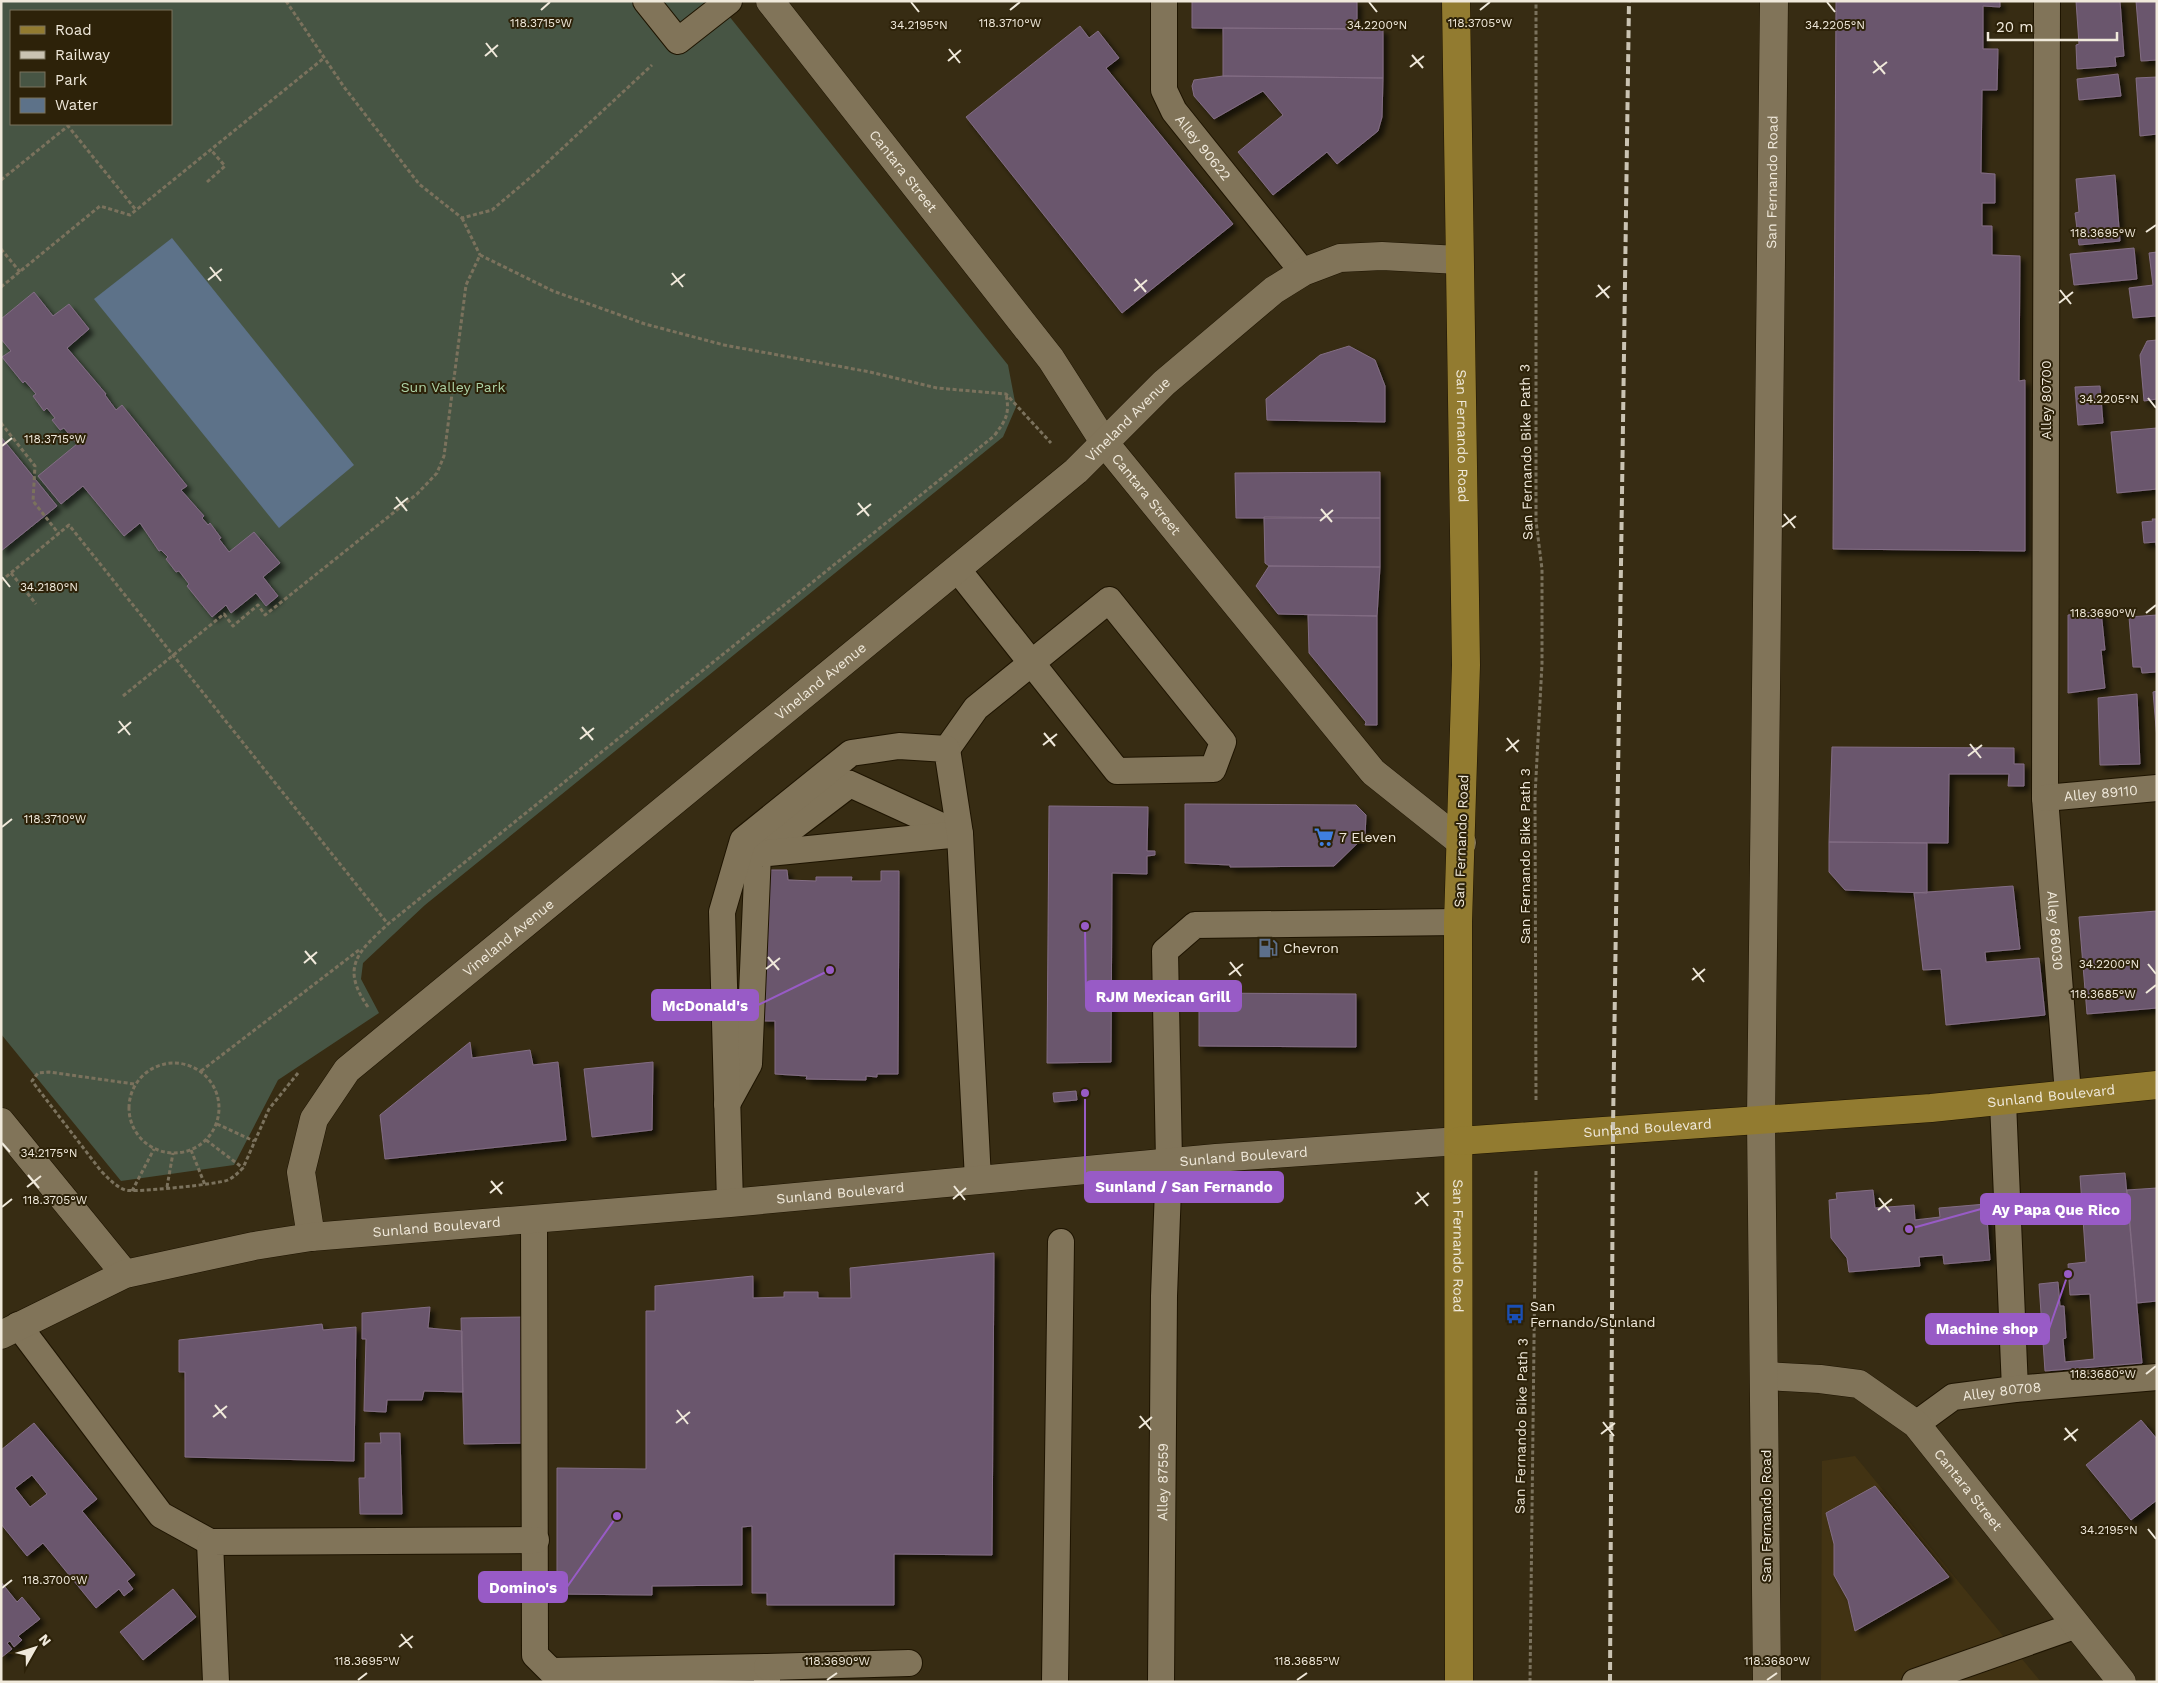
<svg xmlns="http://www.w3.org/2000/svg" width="2158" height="1683" font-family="'Work Sans',sans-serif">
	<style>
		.built { fill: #423313 }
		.green { fill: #475544; fill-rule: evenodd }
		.water { fill: #5d7289 }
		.building { fill: #6b566d; stroke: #826d84; fill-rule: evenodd; filter: url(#shadow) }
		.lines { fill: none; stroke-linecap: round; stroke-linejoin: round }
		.lane-casing { stroke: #1e1400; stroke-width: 28 }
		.street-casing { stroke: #1e1400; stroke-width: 29 }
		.secondary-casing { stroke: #1e1400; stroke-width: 29 }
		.primary-casing { stroke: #1e1400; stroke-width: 29 }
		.path { stroke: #7b725d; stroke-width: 3; stroke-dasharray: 4 2.5; stroke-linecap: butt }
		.lane { stroke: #817459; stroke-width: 26 }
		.street { stroke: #817459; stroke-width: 28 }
		.secondary { stroke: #817459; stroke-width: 28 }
		.primary { stroke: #927b30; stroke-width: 28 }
		.rail { stroke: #cac3b2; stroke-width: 4; stroke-dasharray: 8 4; stroke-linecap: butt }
		.ticks { fill: none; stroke: #f0e9db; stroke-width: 2 }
		.labels { text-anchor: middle; stroke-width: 4; stroke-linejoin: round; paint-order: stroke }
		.street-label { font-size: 14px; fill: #f0e9db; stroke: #2d2209 }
		.park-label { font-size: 14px; fill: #add2a6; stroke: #2d2209 }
		.poi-label { font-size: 14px; fill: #f0e9db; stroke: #2d2209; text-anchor: start }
		.ticks-label { font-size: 12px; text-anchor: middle; fill: #f0e9db; stroke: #2d2209; stroke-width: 4; stroke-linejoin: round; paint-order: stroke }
		.leader { fill: none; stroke: #985bc6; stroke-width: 2 }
		.callout-dot { fill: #985bc6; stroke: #2d2209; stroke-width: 2 }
		.callout { fill: #985bc6; stroke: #985bc6; stroke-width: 2 }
		.callout-label { font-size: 15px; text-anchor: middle; font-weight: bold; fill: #fff }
	</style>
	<defs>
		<filter id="shadow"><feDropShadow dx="4.5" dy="4.5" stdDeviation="2.5" flood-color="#0009"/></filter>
	</defs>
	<rect width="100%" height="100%" fill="#372c13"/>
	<path class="built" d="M1855 1456 2041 1682H1821L1822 1461Z"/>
	<path class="green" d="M1 1H717L1008 365 1016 407 1003 437 425 905 363 963 361 979 379 1013 278 1080 234 1165 121 1181 1 1034ZM11 11H171V124H11Z"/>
	<path class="water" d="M172 238 354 465 279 528 94 299Z"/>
	<path class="building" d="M1192 1H1357V29L1192 28Z
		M1836 1H2000V7L1983 6V49H1998L1997 90H1982L1981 173 1995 174V203H1982V226H1992V255L2020 256 2019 381 2025 380V551L1833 549Z
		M2076 1H2120L2124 56 2115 57 2116 66 2077 69 2076 45 2079 44Z
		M2136 1H2157V60L2141 61Z
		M1080 26 1089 38 1098 31 1119 58 1106 68 1233 224 1122 313 966 117Z
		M1223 28 1383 29V78L1223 76Z
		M2118 74 2121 96 2079 100 2077 79Z
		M1223 76 1383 78 1382 117 1378 131 1337 164 1327 152 1273 195 1238 152 1283 115 1263 91 1214 119 1194 96 1192 86 1194 80Z
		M2157 77V134L2140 136 2136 78Z
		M2115 175 2120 241 2079 245 2075 213 2079 212 2076 179Z
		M2134 248 2137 279 2074 285 2070 254Z
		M2157 252V318L2156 316 2133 318 2129 288 2153 285 2149 253Z
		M34 292 53 316 69 304 89 329 67 348 106 394 105 395 116 410 122 405 187 486 181 490 204 516 202 518 208 525 210 523 221 538 219 539 229 552 254 532 280 563 263 577 278 596 266 606 256 593 231 613 226 605 212 617 187 586 189 584 179 571 176 572 166 559 168 557 161 550 159 551 140 523 124 536 83 486 61 504 38 476 77 444 64 428 60 430 52 420 55 418 47 408 44 411 33 396 36 394 25 381 23 383 2 357 11 351 1 339V319Z
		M2157 340V399L2144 401 2140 355 2147 341Z
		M1349 346 1375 360 1385 386V422L1267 420 1266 399 1320 355Z
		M2100 386 2103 423 2078 425 2075 387Z
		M2157 428V489L2117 493 2111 432Z
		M1 437 57 506 1 551Z
		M1380 472V518H1236L1235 473Z
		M1264 517 1380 518V567L1269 566 1265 563Z
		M2152 519H2157V550L2156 542 2144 543 2142 522 2153 521Z
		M1269 566 1380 567 1377 616 1278 614 1256 586Z
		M2101 611 2105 650H2101L2105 688 2068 693V615Z
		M1308 615 1377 616V725H1365L1366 722 1309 653Z
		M2157 615 2156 672 2142 673 2141 667H2133L2129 617Z
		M2157 691V739L2153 692Z
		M2137 694 2140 764 2100 765 2098 698Z
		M1832 747 2014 748V764H2024V786H2008L2009 774H1949L1948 843 1829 842Z
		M1185 804 1356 805 1366 815 1365 836 1334 866 1230 867V865L1185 863Z
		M1049 806 1148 807 1147 851H1155V855L1147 856V874L1112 873 1111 1062 1047 1063Z
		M1829 842 1927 843V893L1845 890 1829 872Z
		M768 870H787L788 880 816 881V877H852L851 881H881V871H899L898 1074H877V1077L866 1076V1080L806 1079 807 1076 775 1074V1021H762Z
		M2013 886 2020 949 1985 952 1986 962 2039 958 2045 1015 1946 1025 1941 969 1923 970 1914 893Z
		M2157 911V1008L2087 1014 2079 917Z
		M1199 993 1356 994V1047L1199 1046Z
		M470 1042 472 1058 530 1050 533 1065 558 1062 566 1140 385 1159 380 1115Z
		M653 1062 652 1130 592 1137 584 1069Z
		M1076 1091 1077 1100 1054 1102 1053 1093Z
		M2125 1173 2142 1363 2045 1371 2039 1284 2058 1282 2060 1306H2064L2066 1338 2063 1339 2065 1362 2094 1359 2090 1294 2070 1295 2068 1264 2086 1262 2080 1176Z
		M2157 1188V1301L2137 1303 2127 1190Z
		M1873 1190 1875 1208 1914 1205 1915 1220 1940 1217 1939 1208 1986 1204 1990 1260 1944 1264 1943 1255 1919 1257 1920 1266 1849 1272 1847 1258 1831 1238 1829 1200 1837 1199 1836 1193Z
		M994 1253 992 1555 894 1554V1605H767V1593H752V1526L742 1527V1585L652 1586V1595L557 1594V1468L646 1469V1311H655V1286L753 1276V1298L784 1297V1292H818V1298H851L850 1268Z
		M430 1307 428 1328 462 1331 463 1392 424 1391 422 1400H387L386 1412 364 1411 366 1339H362V1313Z
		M524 1317 527 1443 464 1444 461 1318Z
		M322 1324 323 1330 356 1327 354 1461 185 1457V1372H179V1340Z
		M2141 1420 2157 1439V1500L2131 1520 2086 1465Z
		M34 1423 97 1499 82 1511 135 1575 127 1581 133 1589 124 1596 119 1589 96 1608 43 1543 27 1556 1 1524V1450ZM32 1475 47 1494 30 1507 15 1488Z
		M380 1433H400L402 1514H360L359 1478H365V1443H381Z
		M1875 1486 1949 1577 1855 1631 1848 1600 1834 1575V1544L1826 1513Z
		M1 1582 17 1602 22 1597 40 1619 18 1636 22 1640 14 1647 10 1641 7 1643 12 1649 2 1657Z
		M173 1589 196 1617 143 1660 120 1632Z"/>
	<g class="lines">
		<defs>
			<g id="lane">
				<path d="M646 1 678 41 729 1"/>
				<path id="s1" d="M1164 1V90L1174 111 1303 272"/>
				<path id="s2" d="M2047 1 2045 798 2068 1094"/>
				<path d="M947 749 976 708 1109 600 1223 742 1213 769 1117 771 958 570"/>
				<path id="s3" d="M2045 798 2157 788"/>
				<path d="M758 854 850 784 959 834"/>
				<path d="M2003 1102 2015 1389"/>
				<path d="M727 1104 749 1064 758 854 960 834"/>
				<path d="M730 1203 722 912 743 840 851 753 899 746 947 749 960 834 978 1179"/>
				<path d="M534 1219 535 1655 551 1671 767 1667V1682"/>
				<path d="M18 1325 161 1515 210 1542"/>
				<path id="s4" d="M1916 1424 1953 1397 2015 1389 2157 1377"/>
				<path d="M767 1667 909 1663"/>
				<path d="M216 1682 210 1542 536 1540"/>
				<path d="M1055 1682 1061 1242"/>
				<path id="s5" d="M1161 1682 1164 1296 1169 1162 1165 951 1195 925 1458 922"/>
				<path d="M1915 1682 2077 1625"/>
			</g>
			<g id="street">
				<path id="s6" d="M770 1 1051 359 1104 442 1373 772 1462 843"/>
				<path d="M1 1122 125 1274"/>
				<path id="s7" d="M311 1237 301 1172 314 1119 347 1070 1076 471 1164 383 1274 290 1303 272 1340 258 1382 256 1459 260"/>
				<path id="s8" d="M1765 1376 1820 1379 1859 1384 1916 1424 2122 1682"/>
				<path id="s9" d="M1767 1682 1761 1120 1774 1"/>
			</g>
			<g id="secondary">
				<path id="s10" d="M1 1335 125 1274 254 1246 311 1237 730 1203 1216 1158 1459 1141"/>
			</g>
			<g id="primary">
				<path id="s11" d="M1456 1 1466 665 1458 922 1459 1682"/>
				<path id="s12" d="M1459 1141 1931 1108 2157 1085"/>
			</g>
		</defs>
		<use href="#lane" class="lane-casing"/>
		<use href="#street" class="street-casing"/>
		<use href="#secondary" class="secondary-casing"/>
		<use href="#primary" class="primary-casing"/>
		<path class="path" d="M286 1 344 87 419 184 462 218 492 210 538 171 652 65
			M1 180 68 126 136 210
			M207 182 225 166 211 150
			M462 218 480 255
			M1 249 20 272
			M1 287 100 206 130 215 324 58
			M1 423 35 466 33 501 59 534
			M11 573 36 604
			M1 581 69 525 388 924
			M123 696 224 614 233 626 258 605 265 615 417 494 437 473 444 456 466 285 480 255 553 291 645 324 724 345 870 372 937 388 1006 394 1051 443
			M368 1007C340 967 358 952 388 924L994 436C1006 420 1010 414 1006 394
			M129 1108a45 45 0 1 1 90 0a45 45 0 1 1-90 0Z
			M201 1071 359 950
			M134 1084 49 1072 38 1073 32 1081 101 1171C109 1179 115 1186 125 1190 132 1193 220 1184 228 1180 234 1177 238 1173 243 1168L269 1109 298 1073
			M1536 1100 1535 796 1542 664V569L1536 521V1
			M217 1124 254 1141
			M206 1140 243 1168
			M191 1150 205 1185
			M167 1187 173 1153
			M132 1191 154 1149
			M1530 1682 1536 1171"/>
		<use href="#lane" class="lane"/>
		<use href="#street" class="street"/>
		<use href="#secondary" class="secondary"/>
		<use href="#primary" class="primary"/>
		<path class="rail" d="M1610 1682 1613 1129 1629 1"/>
	</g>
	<path class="ticks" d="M911 2 919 12M1369 2 1377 12M1827 2 1835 12M541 10 550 2M1010 10 1020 2M1480 10 1490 2M486 43 497 57M949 49 960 63M1412 55 1423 68M485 56 498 45M948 61 961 50M1874 61 1885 74M1410 67 1424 56M1873 73 1887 62M2146 232 2156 225M210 267 221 281M672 273 683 287M1135 279 1146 292M208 280 222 269M671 285 685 274M1598 285 1609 298M2060 290 2071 304M1134 291 1147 280M1596 297 1610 286M2059 303 2073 292M2148 398 2156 408M2 446 12 438M396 497 407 511M858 503 869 516M394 509 408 498M1321 509 1332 522M1784 514 1795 528M857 515 871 504M1320 521 1333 510M1782 527 1796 516M2 577 10 587M2146 613 2156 605M119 721 130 735M582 727 593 740M118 733 131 722M1044 733 1055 746M1507 738 1518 752M580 739 594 728M1970 744 1981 758M1043 745 1057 734M1506 751 1519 740M1968 756 1982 745M2 827 12 819M305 951 316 964M768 957 779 970M1230 962 1241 976M304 963 317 952M2148 964 2156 974M1693 968 1704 982M766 969 780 958M1229 975 1243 964M1692 980 1705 969M2146 993 2156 985M2 1143 10 1152M28 1175 39 1188M491 1181 502 1194M954 1186 965 1200M27 1187 41 1176M1417 1192 1428 1206M490 1193 503 1182M1879 1198 1890 1212M953 1199 966 1188M1415 1204 1429 1193M2 1207 12 1199M1878 1210 1892 1199M2146 1374 2156 1366M215 1405 226 1418M677 1410 688 1424M1140 1416 1151 1430M213 1417 227 1406M1603 1422 1614 1436M676 1423 690 1412M1139 1428 1152 1417M2065 1428 2076 1441M1601 1434 1615 1423M2064 1440 2078 1429M2148 1529 2156 1539M2 1588 12 1580M401 1634 412 1648M399 1647 413 1636M358 1680 367 1673M827 1680 837 1673M1297 1680 1307 1673M1767 1680 1777 1673"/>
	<defs>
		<symbol id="supermarket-bare" viewBox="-9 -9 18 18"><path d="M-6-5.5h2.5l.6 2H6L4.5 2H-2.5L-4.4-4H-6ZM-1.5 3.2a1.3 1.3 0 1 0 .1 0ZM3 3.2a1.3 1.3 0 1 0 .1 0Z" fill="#3f7fe0" stroke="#2d2209" stroke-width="2.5" paint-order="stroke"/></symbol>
		<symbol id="fuel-bare" viewBox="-9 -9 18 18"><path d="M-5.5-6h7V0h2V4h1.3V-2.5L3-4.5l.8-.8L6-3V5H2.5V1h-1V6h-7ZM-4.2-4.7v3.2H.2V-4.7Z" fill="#5c6f8a" stroke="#2d2209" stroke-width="2.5" paint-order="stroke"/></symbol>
		<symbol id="bus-bare" viewBox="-9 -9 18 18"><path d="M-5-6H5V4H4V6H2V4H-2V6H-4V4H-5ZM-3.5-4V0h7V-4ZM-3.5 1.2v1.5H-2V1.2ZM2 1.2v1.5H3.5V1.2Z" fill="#1a4fb4" stroke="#2d2209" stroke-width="2.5" paint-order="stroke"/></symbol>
	</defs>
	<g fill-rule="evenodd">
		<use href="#supermarket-bare" x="1310" y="823" width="28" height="28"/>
		<use href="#fuel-bare" x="1254" y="934" width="28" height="28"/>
		<use href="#bus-bare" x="1501" y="1300" width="28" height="28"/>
	</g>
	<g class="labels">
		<g class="street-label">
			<text dy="5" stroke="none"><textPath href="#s1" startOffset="159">Alley 90622</textPath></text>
			<text dy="5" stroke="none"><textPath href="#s6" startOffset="216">Cantara Street</textPath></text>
			<text dy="5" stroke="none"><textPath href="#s9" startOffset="1500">San Fernando Road</textPath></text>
			<text transform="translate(2046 400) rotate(-90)" y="5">Alley 80700</text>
			<text dy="5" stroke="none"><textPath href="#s7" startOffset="1196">Vineland Avenue</textPath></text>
			<text dy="5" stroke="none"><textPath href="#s11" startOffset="435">San Fernando Road</textPath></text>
			<text transform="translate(1526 452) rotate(-91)" y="5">San Fernando Bike Path 3</text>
			<text dy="5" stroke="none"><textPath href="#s6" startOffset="621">Cantara Street</textPath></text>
			<text dy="5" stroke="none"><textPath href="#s7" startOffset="792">Vineland Avenue</textPath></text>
			<text dy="5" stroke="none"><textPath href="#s3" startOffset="56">Alley 89110</textPath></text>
			<text transform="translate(1461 841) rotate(-88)" y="5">San Fernando Road</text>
			<text transform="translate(1525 856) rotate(-90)" y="5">San Fernando Bike Path 3</text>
			<text dy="5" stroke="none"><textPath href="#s2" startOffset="930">Alley 86030</textPath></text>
			<text dy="5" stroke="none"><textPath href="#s7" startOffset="388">Vineland Avenue</textPath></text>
			<text dy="5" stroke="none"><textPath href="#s12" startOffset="594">Sunland Boulevard</textPath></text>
			<text dy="5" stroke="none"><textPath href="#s12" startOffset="189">Sunland Boulevard</textPath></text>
			<text dy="5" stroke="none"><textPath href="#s10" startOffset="1264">Sunland Boulevard</textPath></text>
			<text dy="5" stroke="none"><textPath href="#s10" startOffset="859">Sunland Boulevard</textPath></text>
			<text dy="5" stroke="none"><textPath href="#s10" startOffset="454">Sunland Boulevard</textPath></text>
			<text dy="5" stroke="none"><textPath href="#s11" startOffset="1245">San Fernando Road</textPath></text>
			<text dy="5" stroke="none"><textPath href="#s4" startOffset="95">Alley 80708</textPath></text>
			<text transform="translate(1521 1426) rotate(-89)" y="5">San Fernando Bike Path 3</text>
			<text dy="5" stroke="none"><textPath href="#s5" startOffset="200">Alley 87559</textPath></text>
			<text dy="5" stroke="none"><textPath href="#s8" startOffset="248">Cantara Street</textPath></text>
			<text transform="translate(1766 1516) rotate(-90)" y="5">San Fernando Road</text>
		</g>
		<g class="park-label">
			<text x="453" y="392">Sun Valley Park</text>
		</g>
		<g class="poi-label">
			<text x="1339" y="842">7 Eleven</text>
			<text x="1283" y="953">Chevron</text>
			<text x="1530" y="1311">San<tspan x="1530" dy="16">Fernando/Sunland</tspan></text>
		</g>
	</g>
	<g class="ticks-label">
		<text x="1010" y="27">118.3710°W</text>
		<text x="541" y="27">118.3715°W</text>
		<text x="1480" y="27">118.3705°W</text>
		<text x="919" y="29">34.2195°N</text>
		<text x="1377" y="29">34.2200°N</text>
		<text x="1835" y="29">34.2205°N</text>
		<text x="2103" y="237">118.3695°W</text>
		<text x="2109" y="403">34.2205°N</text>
		<text x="55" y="443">118.3715°W</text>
		<text x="49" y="591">34.2180°N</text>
		<text x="2103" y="617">118.3690°W</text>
		<text x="55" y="823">118.3710°W</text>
		<text x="2109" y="968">34.2200°N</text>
		<text x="2103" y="998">118.3685°W</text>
		<text x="49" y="1157">34.2175°N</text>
		<text x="55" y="1204">118.3705°W</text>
		<text x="2103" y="1378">118.3680°W</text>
		<text x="2109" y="1534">34.2195°N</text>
		<text x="55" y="1584">118.3700°W</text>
		<text x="367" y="1665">118.3695°W</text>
		<text x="837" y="1665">118.3690°W</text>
		<text x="1307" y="1665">118.3685°W</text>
		<text x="1777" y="1665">118.3680°W</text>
	</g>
	<path class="leader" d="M1085 926L1086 996M830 970L758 1005M1085 1093L1085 1187M1909 1229L1981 1209M2068 1274L2049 1329M617 1516L567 1587"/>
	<g class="callout-dot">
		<circle cx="1085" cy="926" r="5"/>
		<circle cx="830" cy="970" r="5"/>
		<circle cx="1085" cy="1093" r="5"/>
		<circle cx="1909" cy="1229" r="5"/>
		<circle cx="2068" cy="1274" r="5"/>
		<circle cx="617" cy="1516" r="5"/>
	</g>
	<g class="callout">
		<rect x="1086" y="981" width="155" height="30" rx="5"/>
		<rect x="652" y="990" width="106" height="30" rx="5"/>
		<rect x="1085" y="1172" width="198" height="30" rx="5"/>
		<rect x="1981" y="1194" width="149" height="30" rx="5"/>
		<rect x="1926" y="1314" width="123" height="30" rx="5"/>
		<rect x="479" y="1572" width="88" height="30" rx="5"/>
	</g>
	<g class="callout-label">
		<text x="1163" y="1002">RJM Mexican Grill</text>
		<text x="705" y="1011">McDonald's</text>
		<text x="1184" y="1192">Sunland / San Fernando</text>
		<text x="2056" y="1215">Ay Papa Que Rico</text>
		<text x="1987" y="1334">Machine shop</text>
		<text x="523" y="1593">Domino's</text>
	</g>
	<rect width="2158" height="1683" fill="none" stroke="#f0e9db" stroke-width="5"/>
	<rect x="10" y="10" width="162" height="115" fill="#2d2209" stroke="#7b725d"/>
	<rect x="20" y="26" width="25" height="8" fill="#927b30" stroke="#7b725d"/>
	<text x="55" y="35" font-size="15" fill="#f0e9db">Road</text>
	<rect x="20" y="51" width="25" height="8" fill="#cac3b2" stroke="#7b725d"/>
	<text x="55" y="60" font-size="15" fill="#f0e9db">Railway</text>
	<rect x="20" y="72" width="25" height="15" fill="#475544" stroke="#7b725d"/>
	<text x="55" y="85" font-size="15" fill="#f0e9db">Park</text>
	<rect x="20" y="98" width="25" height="15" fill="#5d7289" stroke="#7b725d"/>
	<text x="55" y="110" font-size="15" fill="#f0e9db">Water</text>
	<g transform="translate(35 1648) rotate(51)" stroke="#2d2209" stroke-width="4" paint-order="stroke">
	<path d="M0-4L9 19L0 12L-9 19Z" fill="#f0e9db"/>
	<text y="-8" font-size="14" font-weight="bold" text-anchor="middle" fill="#f0e9db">N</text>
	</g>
	<path d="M1988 32v8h129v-8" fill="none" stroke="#f0e9db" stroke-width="2.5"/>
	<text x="1996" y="32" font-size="15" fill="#f0e9db" stroke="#2d2209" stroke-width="4" paint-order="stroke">20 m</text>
</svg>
